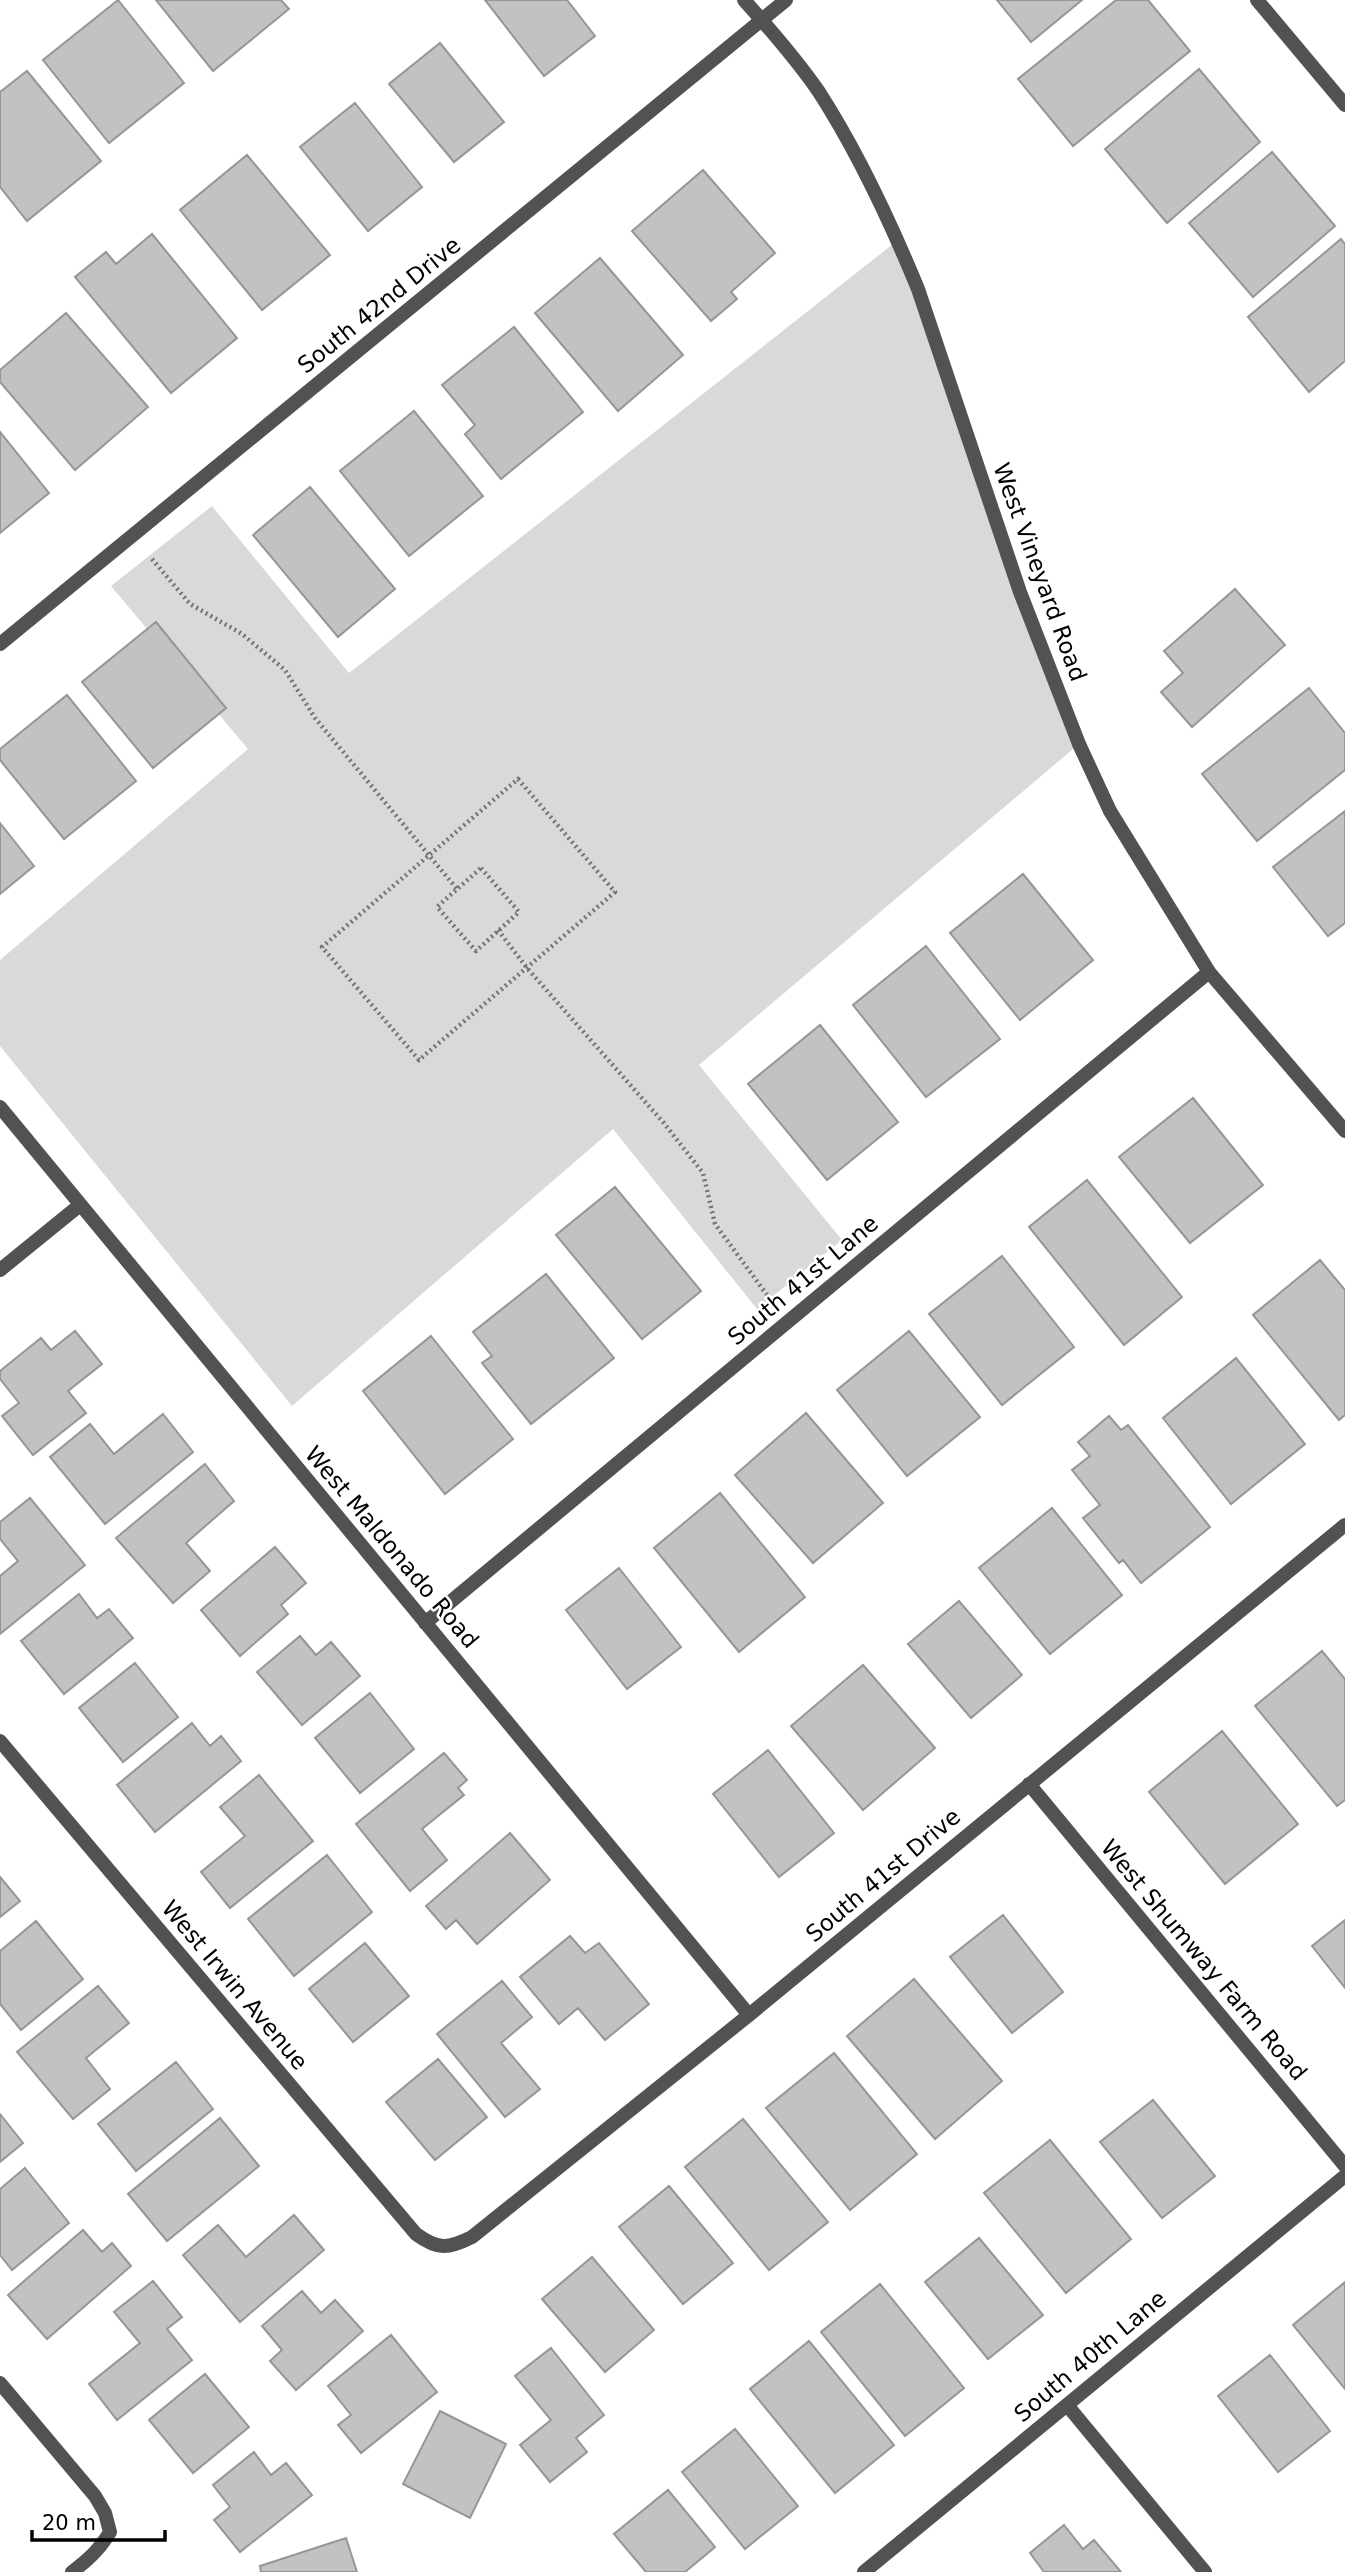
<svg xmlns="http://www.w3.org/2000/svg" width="1345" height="2572" font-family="'DejaVu Sans',sans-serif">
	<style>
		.green { fill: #d9d9d9 }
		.building { fill: #c2c2c2; stroke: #969696; stroke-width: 2 }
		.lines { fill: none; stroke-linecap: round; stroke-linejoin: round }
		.path { stroke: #747474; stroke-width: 4.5; stroke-dasharray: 2 3.5; stroke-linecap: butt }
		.minor { stroke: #525252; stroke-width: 14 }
		.tertiary { stroke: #525252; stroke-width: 14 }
		.labels { text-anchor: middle; stroke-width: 5; stroke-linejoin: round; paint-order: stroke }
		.street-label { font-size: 23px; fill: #000; stroke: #fff }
	</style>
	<rect width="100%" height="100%" fill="#fff"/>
	<path class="green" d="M898 240 1079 744 699 1065 842 1240 757 1309 613 1129 292 1406 0 1046V960L248 749 111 586 212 506 349 673Z"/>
	<path class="building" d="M118 0 184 83 109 143 43 60Z
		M156 0H281L289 9 213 71Z
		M485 0H567L595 36 544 76Z
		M997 0H1082L1031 42Z
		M1116 0H1148L1190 51 1073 146 1018 79Z
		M440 43 504 122 454 162 389 84Z
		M1199 69 1260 142 1167 223 1105 149Z
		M27 71 101 161 27 221 0 187V92Z
		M355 103 422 187 368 231 300 147Z
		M1272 152 1335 226 1253 297 1189 223Z
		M247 155 330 255 262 310 180 210Z
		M703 170 775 253 731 292 737 299 711 321 632 231Z
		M152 234 237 338 171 393 75 277 106 252 116 264Z
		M1341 239 1345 244V361L1309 392 1248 317Z
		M600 258 683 355 618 411 535 313Z
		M66 313 148 407 75 470 0 382V370Z
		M514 327 583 412 501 479 465 434 475 425 442 385Z
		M414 411 483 496 409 556 340 471Z
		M0 432 49 493 0 533Z
		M310 487 395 589 338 637 253 535Z
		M1235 589 1285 645 1192 727 1161 692 1183 673 1164 651Z
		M156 622 226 708 153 768 82 682Z
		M1309 688 1345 733V770L1257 841 1202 774Z
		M67 695 136 781 64 839 0 760V749Z
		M1345 811V923L1328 936 1273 867Z
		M0 823 34 866 0 894Z
		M1023 874 1093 960 1020 1020 950 933Z
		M926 946 1000 1039 926 1097 853 1005Z
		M820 1025 898 1122 827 1180 748 1084Z
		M1193 1098 1263 1185 1190 1243 1119 1157Z
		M1087 1180 1182 1297 1124 1345 1029 1227Z
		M615 1187 701 1291 642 1339 556 1235Z
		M1002 1256 1074 1347 1002 1405 929 1314Z
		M1320 1260 1345 1290V1415L1339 1420 1253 1315Z
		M546 1274 614 1358 531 1424 482 1363 492 1356 473 1332Z
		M75 1331 102 1364 68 1391 86 1413 33 1455 2 1416 19 1403 0 1379V1371L41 1338 51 1350Z
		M909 1331 980 1417 907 1476 837 1390Z
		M431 1336 513 1439 445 1494 363 1391Z
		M1236 1358 1305 1444 1231 1504 1163 1418Z
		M806 1413 883 1503 813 1563 735 1475Z
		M163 1414 193 1452 105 1524 50 1457 90 1424 114 1454Z
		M1109 1416 1121 1430 1128 1425 1210 1527 1141 1583 1123 1560 1119 1563 1083 1518 1100 1505 1072 1470 1090 1456 1078 1442Z
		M205 1464 234 1501 186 1543 210 1571 173 1603 116 1538Z
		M720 1493 805 1597 739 1652 654 1548Z
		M30 1498 85 1565 0 1634V1576L18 1561 0 1539V1522Z
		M1052 1508 1122 1595 1050 1654 979 1568Z
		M275 1547 306 1583 281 1605 288 1614 240 1656 201 1610Z
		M619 1568 681 1647 627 1689 566 1610Z
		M79 1594 97 1618 109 1609 133 1638 64 1694 21 1641Z
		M959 1601 1022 1675 971 1718 908 1644Z
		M300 1636 316 1655 331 1642 360 1676 302 1725 257 1672Z
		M1322 1651 1345 1679V1800L1337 1806 1255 1706Z
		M135 1663 178 1717 123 1762 79 1708Z
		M863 1665 935 1748 863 1810 791 1726Z
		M370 1693 414 1749 360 1793 315 1738Z
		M192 1723 210 1746 221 1736 241 1761 155 1832 117 1785Z
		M1222 1731 1298 1824 1225 1884 1149 1792Z
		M768 1750 834 1833 779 1877 713 1794Z
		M444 1753 467 1780 458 1788 464 1795 422 1829 447 1860 410 1891 356 1824Z
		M259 1775 313 1841 230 1908 201 1872 245 1836 220 1807Z
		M510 1833 550 1880 477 1944 456 1920 446 1929 426 1906Z
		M327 1855 372 1912 294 1976 248 1919Z
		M0 1877 20 1901 0 1917Z
		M1003 1915 1063 1992 1012 2033 950 1957Z
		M1345 1920V1988L1312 1946Z
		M36 1921 83 1979 21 2030 0 2004V1951Z
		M570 1936 585 1953 599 1943 649 2004 605 2040 578 2008 559 2024 520 1977Z
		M365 1943 409 1996 353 2042 309 1989Z
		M914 1979 1002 2081 935 2139 847 2036Z
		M502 1981 532 2017 501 2043 540 2089 505 2117 437 2034Z
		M98 1986 129 2023 86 2058 110 2089 73 2119 17 2052Z
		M834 2053 917 2154 850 2210 766 2108Z
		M438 2059 487 2117 435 2160 386 2102Z
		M176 2062 213 2109 136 2171 98 2124Z
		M1153 2100 1215 2176 1162 2218 1100 2142Z
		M0 2114 23 2143 0 2162Z
		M220 2118 259 2166 167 2241 128 2194Z
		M743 2119 828 2222 769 2270 685 2167Z
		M1050 2140 1131 2239 1066 2293 984 2193Z
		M25 2168 69 2223 12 2270 0 2255V2189Z
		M669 2186 733 2263 683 2304 619 2227Z
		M294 2215 324 2250 240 2322 183 2255 218 2225 246 2257Z
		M83 2230 102 2252 112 2243 131 2266 47 2339 8 2295Z
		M979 2238 1043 2315 988 2359 925 2282Z
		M592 2257 654 2330 605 2372 542 2299Z
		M153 2281 182 2317 167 2329 192 2360 117 2420 89 2384 140 2343 114 2312Z
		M1345 2282V2389L1293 2325Z
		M880 2284 964 2388 905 2436 821 2332Z
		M302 2291 321 2313 335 2300 363 2331 296 2390 270 2361 282 2350 262 2326Z
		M391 2335 437 2392 361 2453 338 2425 351 2415 328 2386Z
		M809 2341 894 2445 835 2493 750 2389Z
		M551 2348 604 2415 576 2438 587 2452 550 2482 520 2445 551 2420 515 2376Z
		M1270 2355 1330 2431 1278 2472 1218 2396Z
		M205 2374 249 2427 193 2473 149 2420Z
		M440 2411 506 2444 470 2518 403 2484Z
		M735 2429 798 2506 745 2549 682 2472Z
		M254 2452 271 2475 286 2463 312 2495 240 2552 214 2520 230 2507 213 2485Z
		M668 2490 715 2547 685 2572H646L614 2534Z
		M1064 2525 1083 2549 1094 2540 1121 2572H1044L1030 2553Z
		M346 2538 357 2572H261L260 2566Z"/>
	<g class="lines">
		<path class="path" d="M152 559 190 604 242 634 285 670 315 718 457 889
			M518 779 615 892 419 1060 322 947Z
			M481 868 519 912 476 951 437 907Z
			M498 930 527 968 663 1122 703 1173 715 1224 770 1299"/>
		<path class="minor" d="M1257 0 1345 105
			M0 644 786 0
			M0 1107 749 2015
			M0 1270 80 1205
			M425 1623 1209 972
			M0 1741 416 2234C438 2250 448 2249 472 2237L749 2015 1345 1525
			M1029 1784 1345 2166
			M0 2383 95 2496 105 2513 110 2532C100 2549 88 2560 72 2572
			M1067 2405 1205 2572
			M864 2572 1345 2176"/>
		<path class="tertiary" d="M744 0C770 29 797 60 819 92 859 154 890 221 918 289L1020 592 1079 744 1110 811 1209 972 1345 1131"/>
	</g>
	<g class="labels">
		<g class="street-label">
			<text transform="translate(379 305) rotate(-39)" y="8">South 42nd Drive</text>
			<text transform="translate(1040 572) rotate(70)" y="8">West Vineyard Road</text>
			<text transform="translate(803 1280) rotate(-40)" y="8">South 41st Lane</text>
			<text transform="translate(392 1547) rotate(50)" y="8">West Maldonado Road</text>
			<text transform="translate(883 1875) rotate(-40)" y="8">South 41st Drive</text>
			<text transform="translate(1204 1960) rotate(50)" y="8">West Shumway Farm Road</text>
			<text transform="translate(235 1985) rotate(50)" y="8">West Irwin Avenue</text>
			<text transform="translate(1090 2356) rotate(-40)" y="8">South 40th Lane</text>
		</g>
	</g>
	<path d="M32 2530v10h133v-10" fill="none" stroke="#000000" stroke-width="3.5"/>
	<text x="42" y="2530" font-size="21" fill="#000000" stroke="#ffffff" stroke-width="5" paint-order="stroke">20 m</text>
</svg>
